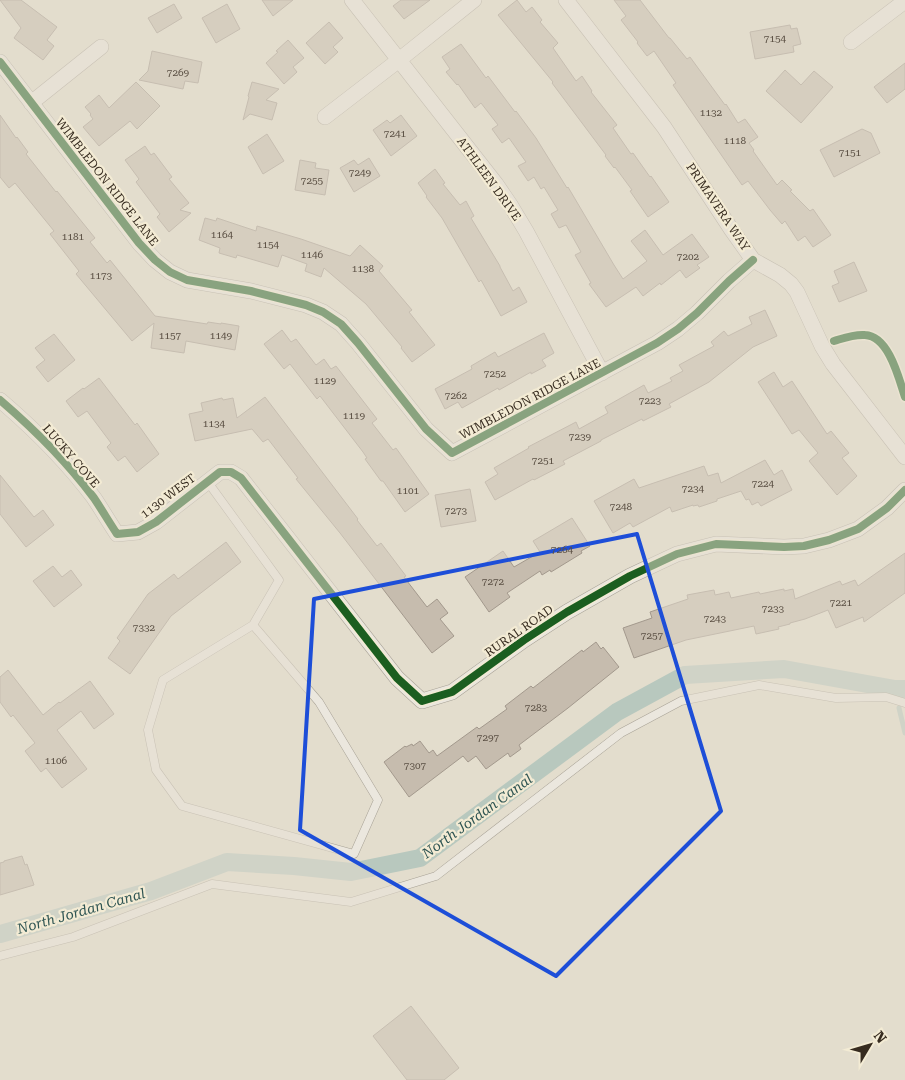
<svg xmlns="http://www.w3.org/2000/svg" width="905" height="1080" font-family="'Roboto Serif',serif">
	<rect width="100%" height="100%" fill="#e3ddcd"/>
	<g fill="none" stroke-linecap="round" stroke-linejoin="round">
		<!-- stream -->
		<path stroke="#b8c8be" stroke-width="5" d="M899,708L905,733"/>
		<!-- canal -->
		<path stroke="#b8c8be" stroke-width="18" d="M0,934L151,891L227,862L294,866L351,872L420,858L617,712L685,675L784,669L895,689H905"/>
	</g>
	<!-- building -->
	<path fill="#c6bcae" stroke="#a3998d" d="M0,0H21L57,27L47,40L54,46L43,60L14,38L21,28Z
		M262,0H293L273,16Z
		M401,0H430L404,19L393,6Z
		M517,0L526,12L532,7L542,20L540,22L558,43L553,48L576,81L582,76L592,91L591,92L617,125L613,128L631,154L633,153L650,177L651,176L669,202L648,217L630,191L632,190L615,167L614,168L605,156L606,155L552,83L553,82L498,15Z
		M614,0H640L669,38H670L687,59L690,57L725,105L726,104L738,123L745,119L758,137L749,143L754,150L753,151L777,185L782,180L792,190L790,191L810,211L813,209L831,235L813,247L805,236L798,241L785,221L782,224L770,210L748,181L742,185L673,85L676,83L654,51L647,56L637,43L638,42L621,20L626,16Z
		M174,4L182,18L157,33L148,18Z
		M227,4L240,29L216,43L202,18Z
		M329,22L343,38L333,47L338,52L325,64L306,43Z
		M790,25L791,29L797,28L801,44L793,46L794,52L755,59L750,32Z
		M288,40L304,58L293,67L297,72L284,84L266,63L278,52L276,51Z
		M461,44L486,78L488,76L515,112L516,111L536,138L567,188L568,187L614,265L623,279L647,261L631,241L645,230L663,255L692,234L709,257L697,265L700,268L686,278L680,270L661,285L660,283L643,296L636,287L606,307L589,284L591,283L575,255L581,252L566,225L559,228L551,214L558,210L544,187L541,189L534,177L528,181L518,166L526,162L509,138L502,143L492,129L498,125L481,103L475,108L458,84L457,85L446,72L450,69L442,57Z
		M152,51L202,62L198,83L185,81L183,89L139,80L148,71Z
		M905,63V89L887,103L874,87Z
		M785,70L801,85L814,71L833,87L801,123L766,91Z
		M136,82L160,106L137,129L130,121L99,146L83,127L93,119L90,115L91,114L85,107L99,95L109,108Z
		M252,82L279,89L266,100L277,103L272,120L250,114L243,120L249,97L248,96Z
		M0,115L16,138L17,137L28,152L26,154L56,192L57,191L95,238L90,242L107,263L110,260L155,316L207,324L208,322L221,324V323L239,326L235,350L186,341L184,353L151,348L154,323L132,341L76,274L79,271L50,234L54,231L15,183L9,188L0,177Z
		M401,115L417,136L391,156L373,130L387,120L390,123Z
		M862,129L871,133L880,153L834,177L820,150Z
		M267,134L284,161L263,174L248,147Z
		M145,146L151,155L154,153L172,177L169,179L189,203L180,210L191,213L169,232L157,217L160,214L136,182L139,179L125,160Z
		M369,158L380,176L354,192L340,168L354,160L358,165Z
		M300,160L316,163L315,168L329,170L325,195L295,190Z
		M435,169L445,183L443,184L460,205L466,201L474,216L471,218L500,266V267L513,291L519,287L527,302L501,316L481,280L479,282L442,218L426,197L427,196L418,183Z
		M205,218L216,221L217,218L256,231L257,226L301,239L350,256L360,245L383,266L379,271L412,310L409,312L435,345L412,362L401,348L402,347L366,304L324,268L321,277L305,271L307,264L282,255L278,267L237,255L236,258L219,253L220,248L199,240Z
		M854,262L867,291L839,302L832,286L839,283L834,271Z
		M765,310L777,336L753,347L709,382L669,404L671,407L643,421L642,419L601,440V441L563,461L565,464L534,480L533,479L495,500L485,482L498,474L494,468L529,448L528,447L576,422L579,429L608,413L605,407L644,385L648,393L672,381L670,378L683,371L679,365L714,346L711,342L724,331L728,336L752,324L749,317Z
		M282,330L291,342L296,339L316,365L324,359L331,369L336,366L377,419L372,423L393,450L396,448L429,494L405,512L383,481H381L365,459L367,458L363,452L320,396L317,399L290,364L284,369L264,344Z
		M544,333L554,353L542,360L546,366L531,374V372L499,390L498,388L462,408L458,402L445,409L435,389L472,369L471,366L495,352L498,357Z
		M54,334L75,360L48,382L36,367L45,360L35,348Z
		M774,372L783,387L792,381L827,434L831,431L849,453L842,458L857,476L837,495L809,461L818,453L799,430L792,434L758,382Z
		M99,378L135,425L137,423L159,454L137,472L125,456L118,461L107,447L111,443L87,411L78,417L66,401L83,388L84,389Z
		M265,397L358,519L357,520L377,546L381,543L406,576L404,577L427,607L437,599L448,613L440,619L454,636L432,653L340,533L296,479L298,478L268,439L263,442L252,429L195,441L189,414L203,411L201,403L222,398L223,400L233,398L237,418Z
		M765,460L774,475L782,470L792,490L761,506L758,502L752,505L749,499L746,500L741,491L717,499V501L699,507L698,505L693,506V505L672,512L670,507L633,527L630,523L613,533L594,501L634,479L639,488L704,466L708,476L718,473L721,483Z
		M0,475L34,517L43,510L54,525L26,547L0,514Z
		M470,489L476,521L441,527L435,495Z
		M572,518L590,546L581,551L582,553L551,572L550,570L542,575L540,571L507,593L510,597L489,612L465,577L503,551L514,567L540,552L533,541Z
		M226,542L241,562L171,616L130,674L108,658L120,641L117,638L148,594L174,574L178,579Z
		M905,553V593L864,622L863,617L836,628L828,610L805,619L790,623V624L778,627L779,629L756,634L754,626L686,640L634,658L623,628L652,618L650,612L688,599L687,595L714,590L715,595L729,592L731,598L759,592L760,594L784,589V591L793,589L795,599L840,581L842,585L855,580L858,586Z
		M53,566L62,577L71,570L82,585L54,607L33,581Z
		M596,642L601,649L603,647L619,667L568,708L519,745L521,749L510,757L508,753L486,769L476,756L468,762L463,756L409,797L384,762L405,746L406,747L412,744L413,746L420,741L429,753L433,750L437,756L477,727L479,729L507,709L505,706L531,686L533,688L582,650L583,652Z
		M8,670L43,715L59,702L60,703L90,681L114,714L94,729L81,711L57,730L87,769L62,788L46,768L41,772L25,751L35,743L13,715L11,717L0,702V677Z
		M22,856L25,865L27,864L34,885L0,895V863L4,862V861Z
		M411,1006L459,1068L444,1080H407L373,1036Z"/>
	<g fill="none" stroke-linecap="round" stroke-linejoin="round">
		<!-- lane casing -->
		<g stroke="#a8a296" stroke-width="9">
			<path id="lane" d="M207,481L279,580L253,625L163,680L148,730L156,770L182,806L354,854L378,800L319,702L253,625
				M0,956L73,937L212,884L351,902L436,876L621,733L681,701L759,685L836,698L886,697L905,703"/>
		</g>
		<!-- street casing -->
		<g stroke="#a8a296" stroke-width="16">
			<path id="street" d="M352,0L496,184L511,206L526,231L602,373
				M566,0L664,127L731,229L753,260L780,275L791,284L797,292L822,346L833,364L905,457
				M851,42L905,1
				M0,62L139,243L155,260L170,272L187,280L251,291L306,305L323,312L341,324L358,343L426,429L452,453L657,343L678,329L697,313L729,281L753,260
				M31,103L101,47
				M325,117L399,60L474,0
				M0,400C34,429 67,462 94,498C102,510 109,522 117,534L138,532L156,522L220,472H231L241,478L397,678L422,701L452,692L524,640L567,612L630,576L677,554L716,544L784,547L804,546L829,540L858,529L887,508L905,490"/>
		</g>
		<!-- lane -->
		<use href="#lane" stroke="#ebe7de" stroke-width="8"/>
		<!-- street -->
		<use href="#street" stroke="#ebe7de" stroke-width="15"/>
		<!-- cycleway casing -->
		<g stroke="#f3ebd4" stroke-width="11">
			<path id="cycleway" d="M0,62L139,243L155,260L170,272L187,280L251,291L306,305L323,312L341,324L358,343L426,429L452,453L657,343L678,329L697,313L729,281L753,260
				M834,341C844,338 854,334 865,335C889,336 899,379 905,397
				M0,400C34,429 67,462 94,498C102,510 109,522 117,534L138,532L156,522L220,472H231L241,478L397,678L422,701L452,692L524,640L567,612L630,576L677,554L716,544L784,547L804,546L829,540L858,529L887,508L905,490"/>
		</g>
		<!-- cycleway -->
		<use href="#cycleway" stroke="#1b5e20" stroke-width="8"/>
	</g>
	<!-- marked area -->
	<path d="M0 0H905V1080H0ZM637,534L721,811L556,976L300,830L314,599Z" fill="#e3ddcd" fill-opacity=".55" fill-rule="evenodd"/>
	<path fill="none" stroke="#1d4ed8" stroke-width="4" stroke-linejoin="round" d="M637,534L721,811L556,976L300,830L314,599Z"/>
	<g text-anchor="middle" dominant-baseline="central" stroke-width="4.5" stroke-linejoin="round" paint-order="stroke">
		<!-- number labels -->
		<g font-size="10" fill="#5a4f43">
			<text x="775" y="38">7154</text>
			<text x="178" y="72">7269</text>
			<text x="711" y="112">1132</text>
			<text x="395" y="133">7241</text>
			<text x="735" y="140">1118</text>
			<text x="850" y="152">7151</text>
			<text x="360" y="172">7249</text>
			<text x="312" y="180">7255</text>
			<text x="222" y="234">1164</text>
			<text x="73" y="236">1181</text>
			<text x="268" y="244">1154</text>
			<text x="312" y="254">1146</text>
			<text x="688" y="256">7202</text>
			<text x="363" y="268">1138</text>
			<text x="101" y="275">1173</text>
			<text x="170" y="335">1157</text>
			<text x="221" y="335">1149</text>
			<text x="495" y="373">7252</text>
			<text x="325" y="380">1129</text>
			<text x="456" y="395">7262</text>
			<text x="650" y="400">7223</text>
			<text x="354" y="415">1119</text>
			<text x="214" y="423">1134</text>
			<text x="580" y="436">7239</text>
			<text x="543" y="460">7251</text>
			<text x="763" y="483">7224</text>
			<text x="693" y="488">7234</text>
			<text x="408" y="490">1101</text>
			<text x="621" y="506">7248</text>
			<text x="456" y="510">7273</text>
			<text x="562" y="549">7264</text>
			<text x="493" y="581">7272</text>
			<text x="841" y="602">7221</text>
			<text x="773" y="608">7233</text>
			<text x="715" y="618">7243</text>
			<text x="144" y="627">7332</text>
			<text x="652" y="635">7257</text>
			<text x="536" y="707">7283</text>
			<text x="488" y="737">7297</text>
			<text x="56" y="760">1106</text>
			<text x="415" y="765">7307</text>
		</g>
		<!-- street labels -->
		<g font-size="12" fill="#362b1f" stroke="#f3ebd4">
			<text transform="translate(489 179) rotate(54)">ATHLEEN DRIVE</text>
			<text transform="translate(107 182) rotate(52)">WIMBLEDON RIDGE LANE</text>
			<text transform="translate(718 207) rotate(56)">PRIMAVERA WAY</text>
			<text transform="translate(530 399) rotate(-28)">WIMBLEDON RIDGE LANE</text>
			<text transform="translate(71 456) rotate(49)">LUCKY COVE</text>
			<text transform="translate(168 496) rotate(-37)">1130 WEST</text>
			<text transform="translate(519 631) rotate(-35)">RURAL ROAD</text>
		</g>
		<!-- water labels -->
		<g font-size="14" font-style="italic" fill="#2f5553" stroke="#f3ebd4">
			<text transform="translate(477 816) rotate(-36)">North Jordan Canal</text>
			<text transform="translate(81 911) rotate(-16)">North Jordan Canal</text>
		</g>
	</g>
	<!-- north arrow -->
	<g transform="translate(870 1045) rotate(52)" stroke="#f3ebd4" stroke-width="4" paint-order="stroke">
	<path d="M0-4L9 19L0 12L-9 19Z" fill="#362b1f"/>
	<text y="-8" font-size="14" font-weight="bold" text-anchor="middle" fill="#362b1f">N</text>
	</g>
</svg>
